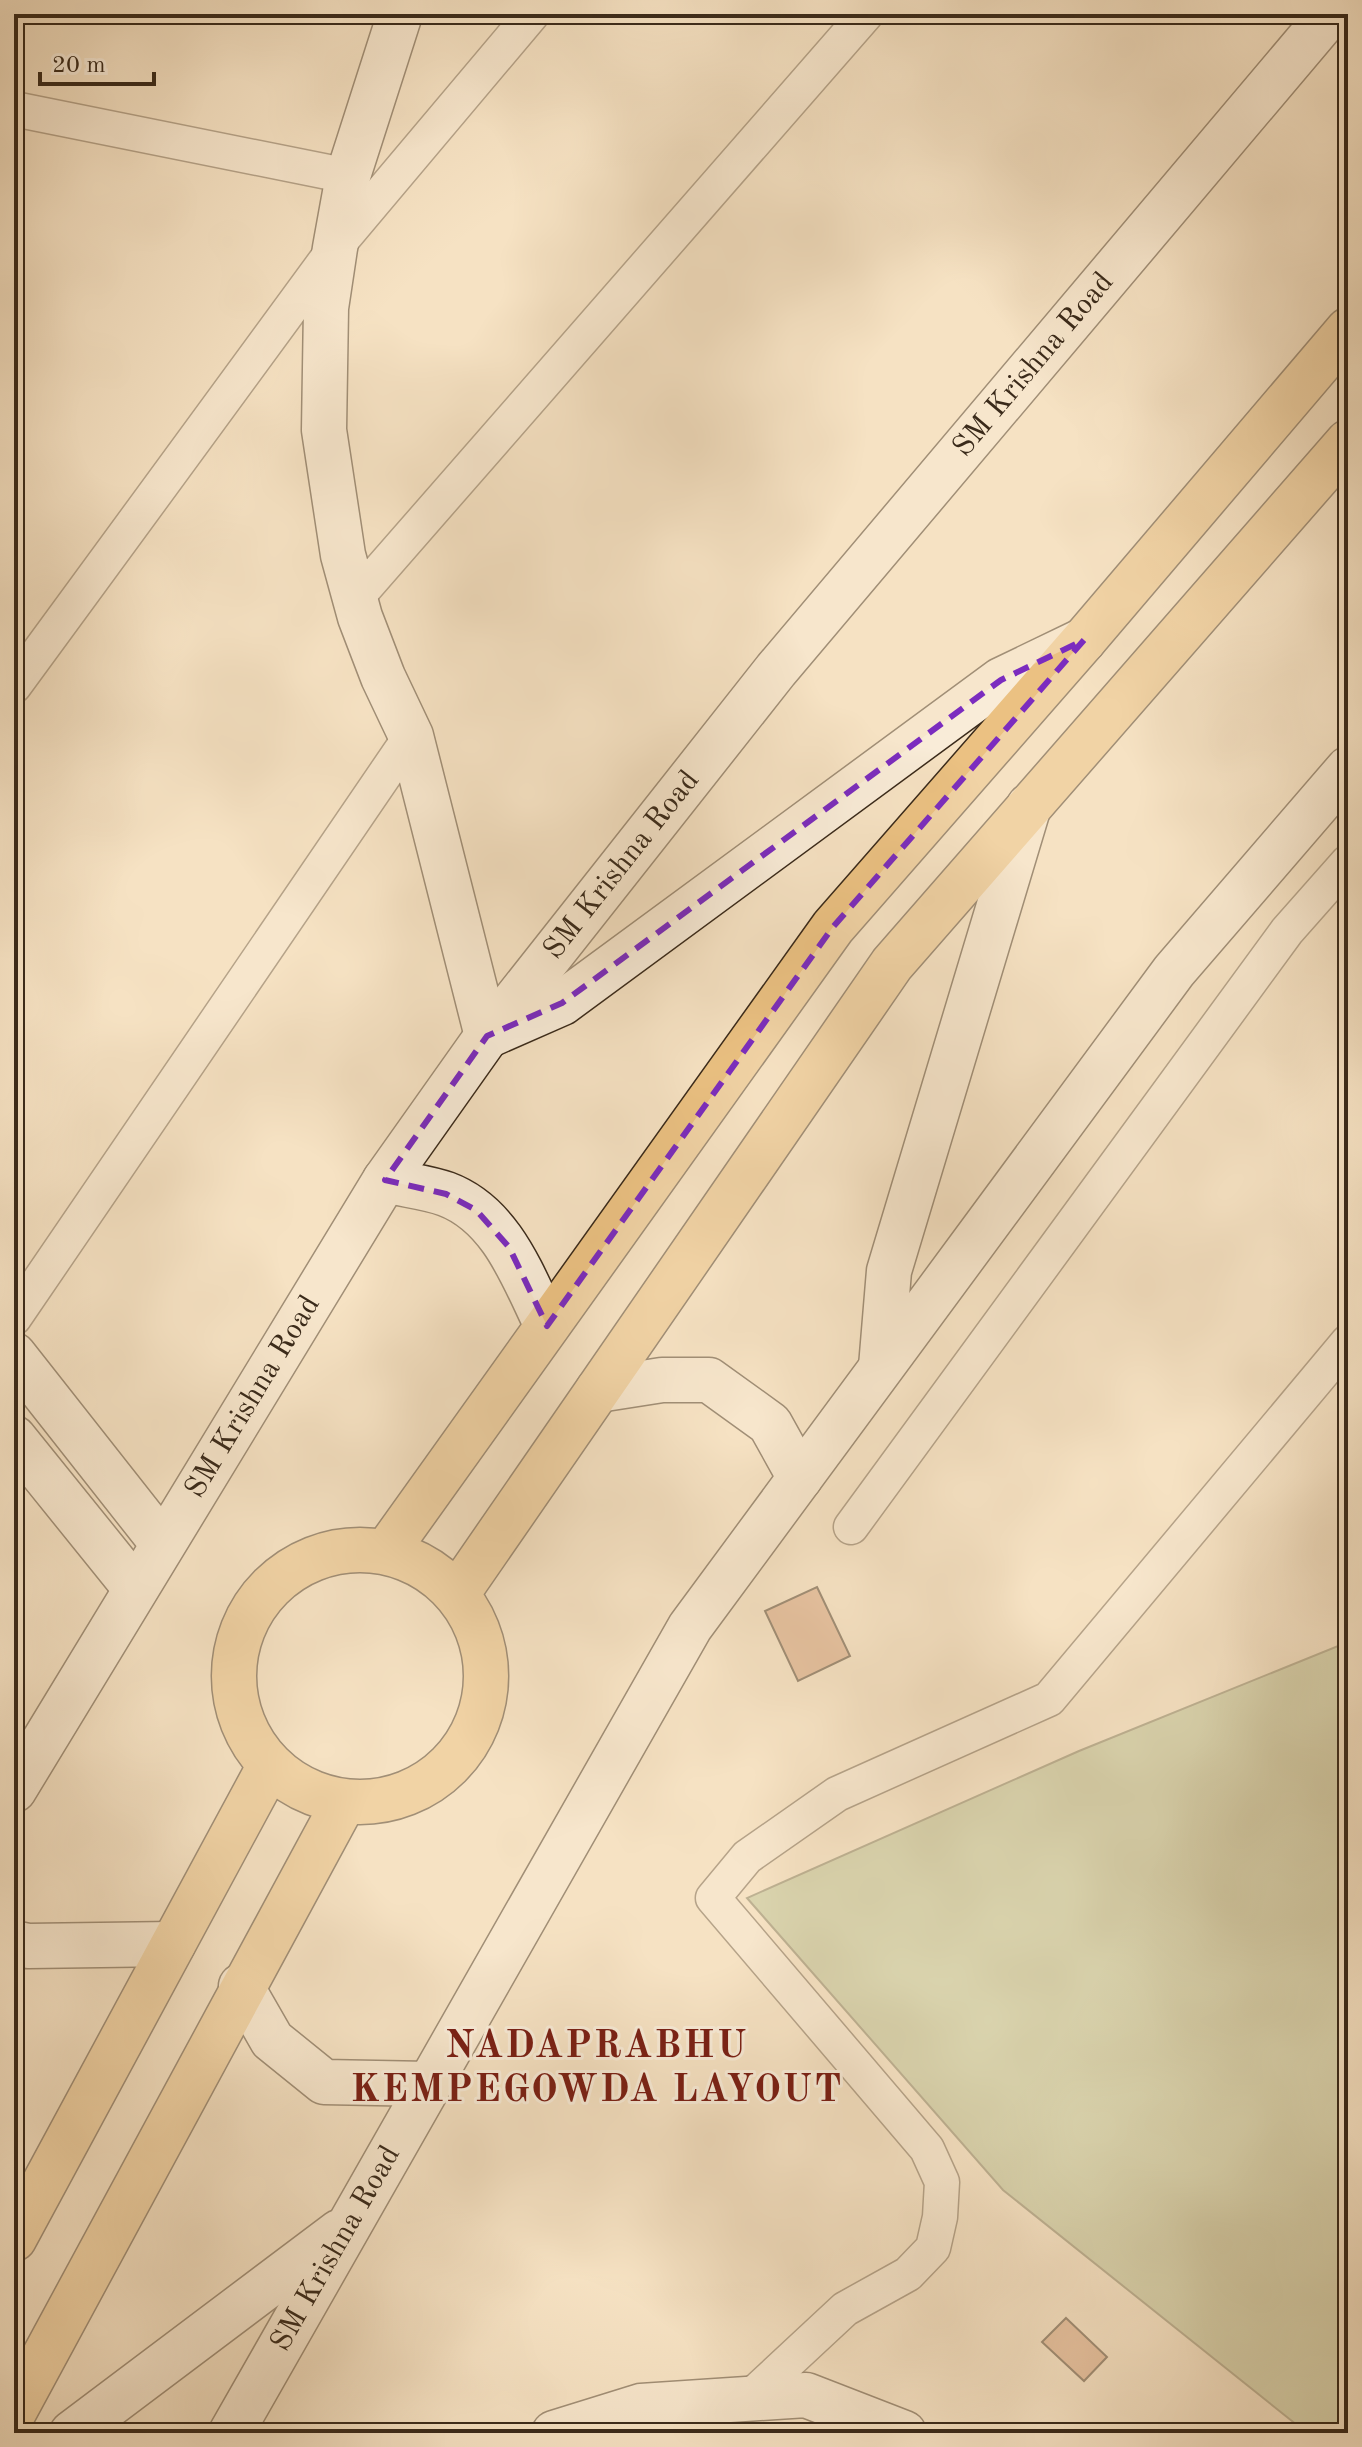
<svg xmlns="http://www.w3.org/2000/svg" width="1362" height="2447" font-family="'Old Standard TT',serif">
	<rect width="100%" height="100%" fill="#f6e2c3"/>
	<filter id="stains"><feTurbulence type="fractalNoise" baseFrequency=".0025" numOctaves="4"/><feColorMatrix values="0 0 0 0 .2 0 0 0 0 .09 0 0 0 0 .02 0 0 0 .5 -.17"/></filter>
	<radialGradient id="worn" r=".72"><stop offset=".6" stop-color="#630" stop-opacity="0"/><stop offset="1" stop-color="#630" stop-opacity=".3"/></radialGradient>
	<!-- green -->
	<path fill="#b9c496" stroke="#7a7758" stroke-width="2" d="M1348,1642V2433H1307L1003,2190L747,1898L1079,1751Z"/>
	<!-- building -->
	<path fill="#d59e78" stroke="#3a2a1a" stroke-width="2" d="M817,1587L850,1656L798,1681L765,1611Z
		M1066,2318L1107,2357L1084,2381L1042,2342Z"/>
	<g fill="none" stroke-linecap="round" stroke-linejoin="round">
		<!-- street casing -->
		<g stroke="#695844" stroke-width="37">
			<path id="street" d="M14,109L348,176
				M355,599L866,14
				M14,686L335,248L532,14
				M14,1318L411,736
				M851,1527L1287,931L1348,862
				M758,2390L845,2309L908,2274L933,2248L940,2217L942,2182L927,2149L713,1898L747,1857L837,1794L1049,1699L1348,1342
				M641,2406L651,2433"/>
		</g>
		<!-- secondary casing -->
		<g stroke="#3a2a1a" stroke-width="47">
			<g id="secondary">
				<path d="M400,14L348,176L335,248L326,308L324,430L343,555L360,617L383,677L411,736L487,1036L562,1003L1001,680L1084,640"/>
				<path d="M385,1180C404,1185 427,1187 446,1194C502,1215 523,1277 547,1326"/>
				<path d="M14,1355L162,1543"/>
				<path d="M881,1367L889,1271L1029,806"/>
				<path d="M598,1390L662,1380H709L770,1424L800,1478"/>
				<path d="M14,1438L135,1588"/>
				<path id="s1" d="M14,1790L385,1180L487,1036L776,670L1330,14"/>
				<path d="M14,1943L28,1946L173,1944"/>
				<path d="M241,1986L272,2040L324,2082L429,2084"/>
				<path d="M72,2433L339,2232"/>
				<path id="s2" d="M231,2433L690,1627L1174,971L1348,769"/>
				<path d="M554,2433L641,2406L806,2395L904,2433"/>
			</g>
		</g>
		<!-- highway casing -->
		<g stroke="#3a2a1a" stroke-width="47">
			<path id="highway" d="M234 1676a126 126 0 1 1 252 0a126 126 0 1 1-252 0Z
				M386,1552L833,927L1084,640L1348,330
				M457,1594L892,964L1348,442
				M14,2239L270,1765
				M14,2412L344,1802"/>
		</g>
		<!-- street -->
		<use href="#street" stroke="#f9ecd8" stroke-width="34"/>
		<!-- secondary -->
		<use href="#secondary" stroke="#f9ecd8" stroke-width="44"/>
		<!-- highway -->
		<use href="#highway" stroke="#ebc182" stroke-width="44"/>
	</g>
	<!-- marked area -->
	<path d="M0 0H1362V2447H0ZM1084,640L833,927L547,1326L509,1247L476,1210L446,1194L385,1180L487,1036L562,1003L1001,680Z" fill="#f6e2c3" fill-opacity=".55" fill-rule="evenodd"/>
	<path fill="none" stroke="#7b2cbf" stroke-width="6" stroke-dasharray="16 10" stroke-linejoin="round" d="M1084,640L833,927L547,1326L509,1247L476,1210L446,1194L385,1180L487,1036L562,1003L1001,680Z"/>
	<g text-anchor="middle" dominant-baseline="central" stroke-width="6" stroke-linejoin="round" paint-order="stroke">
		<!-- street labels -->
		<g font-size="30" fill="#3a2a1a" stroke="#f9ecd8">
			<text stroke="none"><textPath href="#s1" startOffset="1756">SM Krishna Road</textPath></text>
			<text stroke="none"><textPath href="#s1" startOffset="1108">SM Krishna Road</textPath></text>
			<text stroke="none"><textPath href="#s1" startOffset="460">SM Krishna Road</textPath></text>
			<text stroke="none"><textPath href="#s2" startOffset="212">SM Krishna Road</textPath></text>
		</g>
		<!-- district labels -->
		<g font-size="38" font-weight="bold" letter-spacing="2" fill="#7a1f14" stroke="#f9ecd8">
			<text x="597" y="2047">NADAPRABHU<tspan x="597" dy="44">KEMPEGOWDA LAYOUT</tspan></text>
		</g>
	</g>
	<!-- margin -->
	<rect width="1362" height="2447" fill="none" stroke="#f6e2c3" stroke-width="48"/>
	<rect x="16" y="16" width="1330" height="2415" fill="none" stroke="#3a2a1a" stroke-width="4"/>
	<rect x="24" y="24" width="1314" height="2399" fill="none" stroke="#3a2a1a" stroke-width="2"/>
	<!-- scale -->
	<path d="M40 72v12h114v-12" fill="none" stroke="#3a2a1a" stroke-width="4"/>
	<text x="52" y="72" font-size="24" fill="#3a2a1a" stroke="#f9ecd8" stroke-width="6" paint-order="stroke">20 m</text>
	<rect width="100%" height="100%" filter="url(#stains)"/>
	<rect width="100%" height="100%" fill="url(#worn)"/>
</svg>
